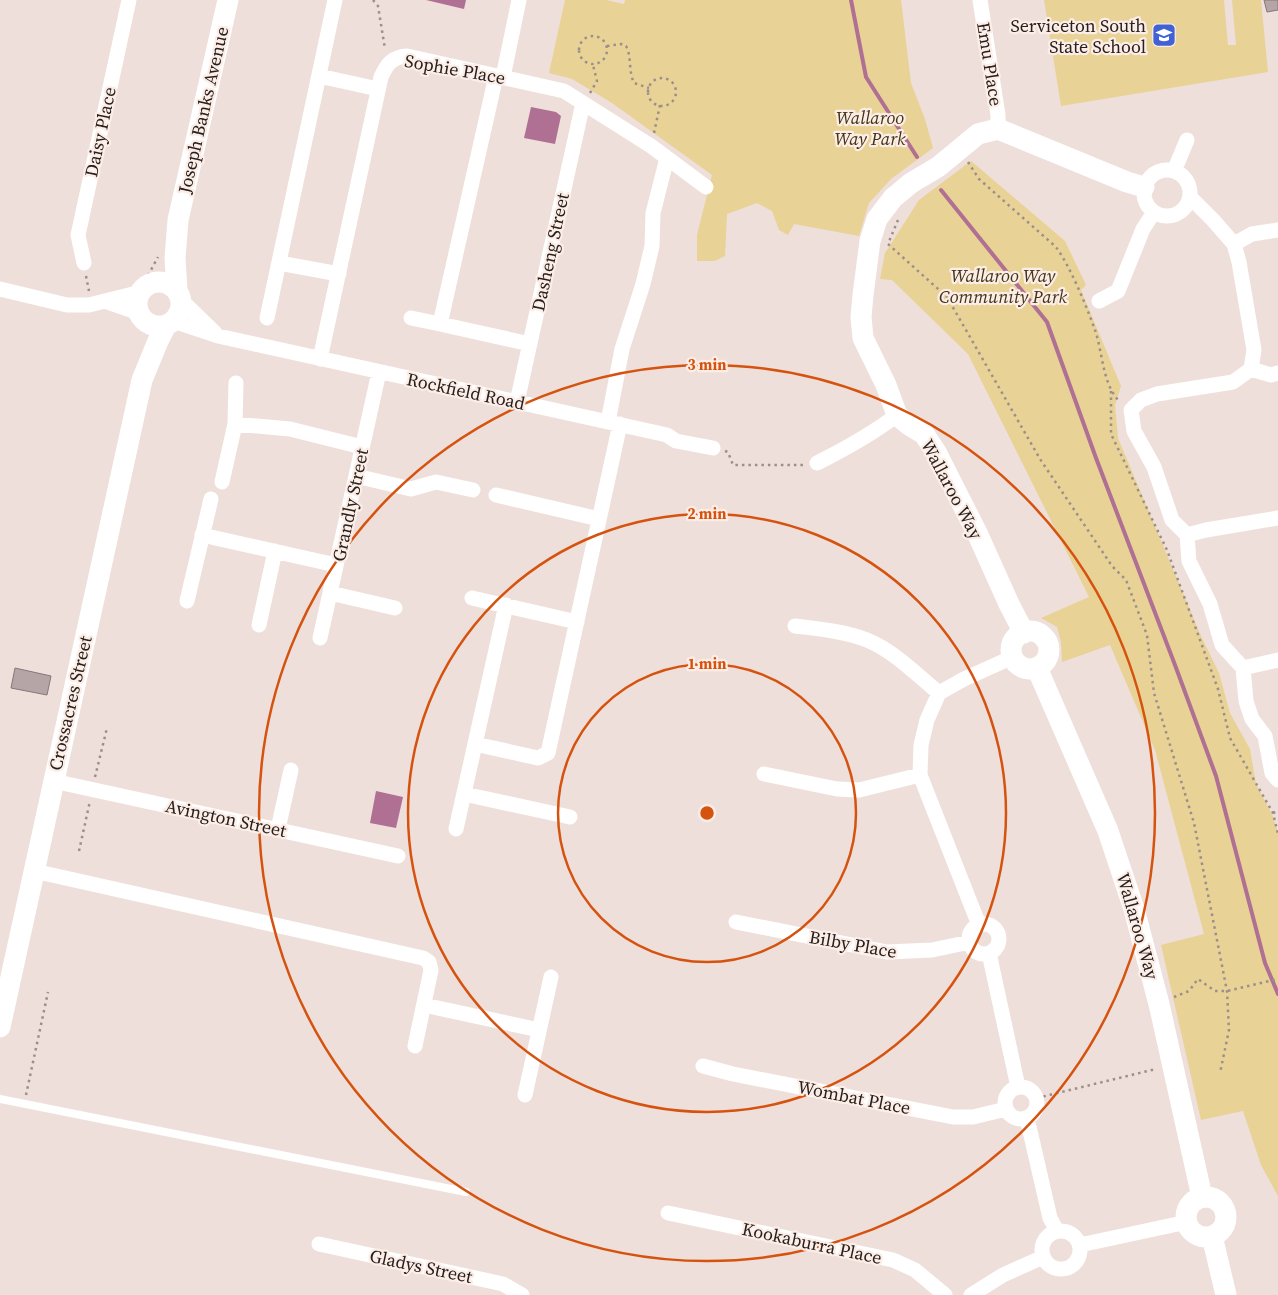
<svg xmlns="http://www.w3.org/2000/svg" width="1278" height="1295" font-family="'Source Serif 4',serif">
	<rect width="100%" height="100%" fill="#efdfda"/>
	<!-- green -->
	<path fill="#e8d295" d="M565,0H606L624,4L625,0H901L911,83L925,119L933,148L891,179L869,203L859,236L794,224L788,235L779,230L772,211L757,203L727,214L725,256L715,261H697V235L712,175L612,103L572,79L549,73Z
		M1044,0H1224L1228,45H1236L1232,0H1261L1268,72L1061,106Z
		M971,161L1065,241L1086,285L1081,290L1121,386L1115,405L1118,438L1201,636L1219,673L1230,713L1250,749L1256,784L1272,814L1278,832V1196L1261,1165L1243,1111L1201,1120L1161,945L1204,934L1155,750L1110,645L1062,662L1061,642L1057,627L1041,618L1089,597L968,354L892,280L880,279L885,253L919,200Z"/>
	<!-- water -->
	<path fill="#af7093" d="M426,0H466L464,9Z
		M531,107L556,112L561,116L555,144L524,138Z
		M376,791L403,797L396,828L370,823Z"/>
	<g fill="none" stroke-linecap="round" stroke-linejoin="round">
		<!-- stream -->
		<path stroke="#af7093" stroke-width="4" d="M851,0L866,77L917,157
			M941,190L1047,322L1096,458L1175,665L1216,776L1265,963L1278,994"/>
	</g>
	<!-- building -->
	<path fill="#b5a5a6" stroke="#867778" d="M1264,0H1278V10L1267,12Z
		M15,668L51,676L47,695L11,688Z"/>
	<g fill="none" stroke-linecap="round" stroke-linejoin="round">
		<!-- path -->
		<path stroke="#9b8f8c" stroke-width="2.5" stroke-dasharray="2.5 4" stroke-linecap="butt" d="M373,0L378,6L385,49
			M579 50a14 14 0 1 1 28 0a14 14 0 1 1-28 0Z
			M607,46L621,44L626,46C632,57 628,70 634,83L649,88
			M648 92a14 14 0 1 1 28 0a14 14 0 1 1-28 0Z
			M590,93L597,81L593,65
			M654,133L660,105
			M968,162L979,179L1056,247C1071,268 1086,305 1095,330C1103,353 1102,384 1120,402
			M898,220L888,244L947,297L1040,459L1112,566L1126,580L1147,635L1154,693L1194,823L1227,991L1229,1030L1220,1073
			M86,276L89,291
			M145,281L158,257
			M1111,391V434L1167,550L1218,689L1230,738L1273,813L1278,834
			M725,451L728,452L733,465H805
			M95,777L107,728
			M1273,813L1278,811
			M79,851L90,801
			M1174,997L1189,991L1198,979L1215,991H1227L1278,979
			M26,1095L48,992
			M1037,1098L1156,1069"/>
		<!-- lane -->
		<path stroke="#fff" stroke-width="8" d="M0,1099L466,1192"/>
		<!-- street -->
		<path stroke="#fff" stroke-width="15" d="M980,0L998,115V129
			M319,76L378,89
			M496,76L440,324L530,344
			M503,77L519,0
			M1144 193a23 23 0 1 1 46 0a23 23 0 1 1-46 0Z
			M1174,171L1187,140
			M1190,197L1213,220L1234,244L1239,262L1254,350L1251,369L1233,382L1157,394L1141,400L1131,410L1134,431L1154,467L1172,520L1187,535L1189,561L1210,604L1222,645L1243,668L1246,701L1252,719L1265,736L1272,773L1278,780
			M1234,244L1252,234L1278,230
			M84,263L78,235L129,0
			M279,263L339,274
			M0,289L67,305H89L141,292
			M180,299L215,333
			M1099,301L1118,291L1143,229L1154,212
			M107,302L139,313
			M267,318L335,0
			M411,318L440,324
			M173,321L218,336L667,435L676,441L713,448
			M320,359L381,77C387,64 392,57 407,56L564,91L651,146L706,187
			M1251,369L1271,375L1278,373
			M517,402L583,103
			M608,422L622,349L643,284L652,246L653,213L667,158
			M235,424L290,429L362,447
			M817,463C845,449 872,434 897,415
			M356,476L411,489L436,482L473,490
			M222,482L235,424L236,383
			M496,495L599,519
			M202,535L336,565
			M1187,535L1206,530L1278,518
			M330,593L395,608
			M472,598L577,622
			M187,601L211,499
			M506,605L475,744L538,758L548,753L620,424
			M259,625L275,551
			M795,626C819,629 844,631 867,640C894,651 917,675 939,693
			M320,638L379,372
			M1243,668L1278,660
			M764,774L837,789L859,790L920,775
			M53,781L398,856
			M464,794L570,817
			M278,829L291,770
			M456,829L475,744
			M34,871L423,958L429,962L431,970L415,1046
			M736,922L887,952L932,950L970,942
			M969 939a15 15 0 1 1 30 0a15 15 0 1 1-30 0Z
			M979,925L920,775L921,745L927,720L939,693L964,679L1013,657
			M989,953L1018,1087
			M424,1005L539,1030
			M703,1066L733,1074L953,1117H973L1006,1109
			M1005 1103a16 16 0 1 1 32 0a16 16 0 1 1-32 0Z
			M525,1095L551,977
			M1027,1118L1050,1218L1057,1231
			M668,1213L893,1260L915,1270L945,1295
			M1042 1250a19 19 0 1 1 38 0a19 19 0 1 1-38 0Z
			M319,1244L503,1284L522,1295
			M1080,1245L1187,1222
			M971,1295L1003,1275L1043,1257"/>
		<!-- secondary -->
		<path stroke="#fff" stroke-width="21" d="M137 304a22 22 0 1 1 44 0a22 22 0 1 1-44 0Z
			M177,291L175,258L178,220L228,0
			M1011 650a19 19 0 1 1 38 0a19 19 0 1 1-38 0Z
			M1024,633L1009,604L978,535L936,452L924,434L909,425L897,415L886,385L863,338L861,317L863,295L870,241L877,219L893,198L911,183L938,167L978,134L998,129L1127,182L1144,187
			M1037,668L1108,831L1134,909L1159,1004L1202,1197
			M0,1027L142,380L158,341L166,325
			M1186 1217a20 20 0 1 1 40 0a20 20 0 1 1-40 0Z
			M1212,1236L1226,1295"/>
	</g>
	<!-- distance rings -->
	<g fill="none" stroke="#d5530e" stroke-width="2.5">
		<circle cx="707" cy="813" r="149"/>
		<circle cx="707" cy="813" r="299"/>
		<circle cx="707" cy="813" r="448"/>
	</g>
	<!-- icons -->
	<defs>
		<g id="school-square" transform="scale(1.25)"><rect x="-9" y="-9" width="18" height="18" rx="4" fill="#4162d4" stroke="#fdede7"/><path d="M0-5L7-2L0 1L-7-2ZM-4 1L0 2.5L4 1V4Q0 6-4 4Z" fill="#fff"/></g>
	</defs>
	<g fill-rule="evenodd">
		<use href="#school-square" x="1164" y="35"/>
	</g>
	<g text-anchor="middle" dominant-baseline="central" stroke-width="4.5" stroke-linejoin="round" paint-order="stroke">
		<!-- poi labels -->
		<g font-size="18" fill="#26201e" stroke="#fdede7" text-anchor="end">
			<text x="1146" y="25">Serviceton South<tspan x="1146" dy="21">State School</tspan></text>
		</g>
		<!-- street labels -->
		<g font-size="18" fill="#26201e" stroke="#fdede7">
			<text transform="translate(990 64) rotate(81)">Emu Place</text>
			<text transform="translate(455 69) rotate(10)">Sophie Place</text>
			<text transform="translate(203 110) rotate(-77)">Joseph Banks Avenue</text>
			<text transform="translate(100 132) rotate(-78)">Daisy Place</text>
			<text transform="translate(550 252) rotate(-78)">Dasheng Street</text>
			<text transform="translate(466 391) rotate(12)">Rockfield Road</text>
			<text transform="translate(952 489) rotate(62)">Wallaroo Way</text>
			<text transform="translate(350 505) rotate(-78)">Grandly Street</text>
			<text transform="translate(70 703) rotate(-77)">Crossacres Street</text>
			<text transform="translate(226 818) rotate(12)">Avington Street</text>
			<text transform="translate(1138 926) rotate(74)">Wallaroo Way</text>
			<text transform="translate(853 944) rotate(10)">Bilby Place</text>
			<text transform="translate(854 1097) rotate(11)">Wombat Place</text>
			<text transform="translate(812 1243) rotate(12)">Kookaburra Place</text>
			<text transform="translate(421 1266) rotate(12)">Gladys Street</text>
		</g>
		<!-- park labels -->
		<g font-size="18" font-style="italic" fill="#403517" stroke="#fdede7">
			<text x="870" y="117">Wallaroo<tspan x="870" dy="21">Way Park</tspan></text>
			<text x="1003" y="275">Wallaroo Way<tspan x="1003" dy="21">Community Park</tspan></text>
		</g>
	</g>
	<circle cx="707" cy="813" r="8" fill="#d5530e" stroke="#fdede7" stroke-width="2.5"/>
	<g font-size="15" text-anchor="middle" font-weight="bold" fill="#d5530e" stroke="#fdede7" stroke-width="4.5" stroke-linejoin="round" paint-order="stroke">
		<text x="707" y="370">3 min</text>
		<text x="707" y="519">2 min</text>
		<text x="707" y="669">1 min</text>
	</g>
</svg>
